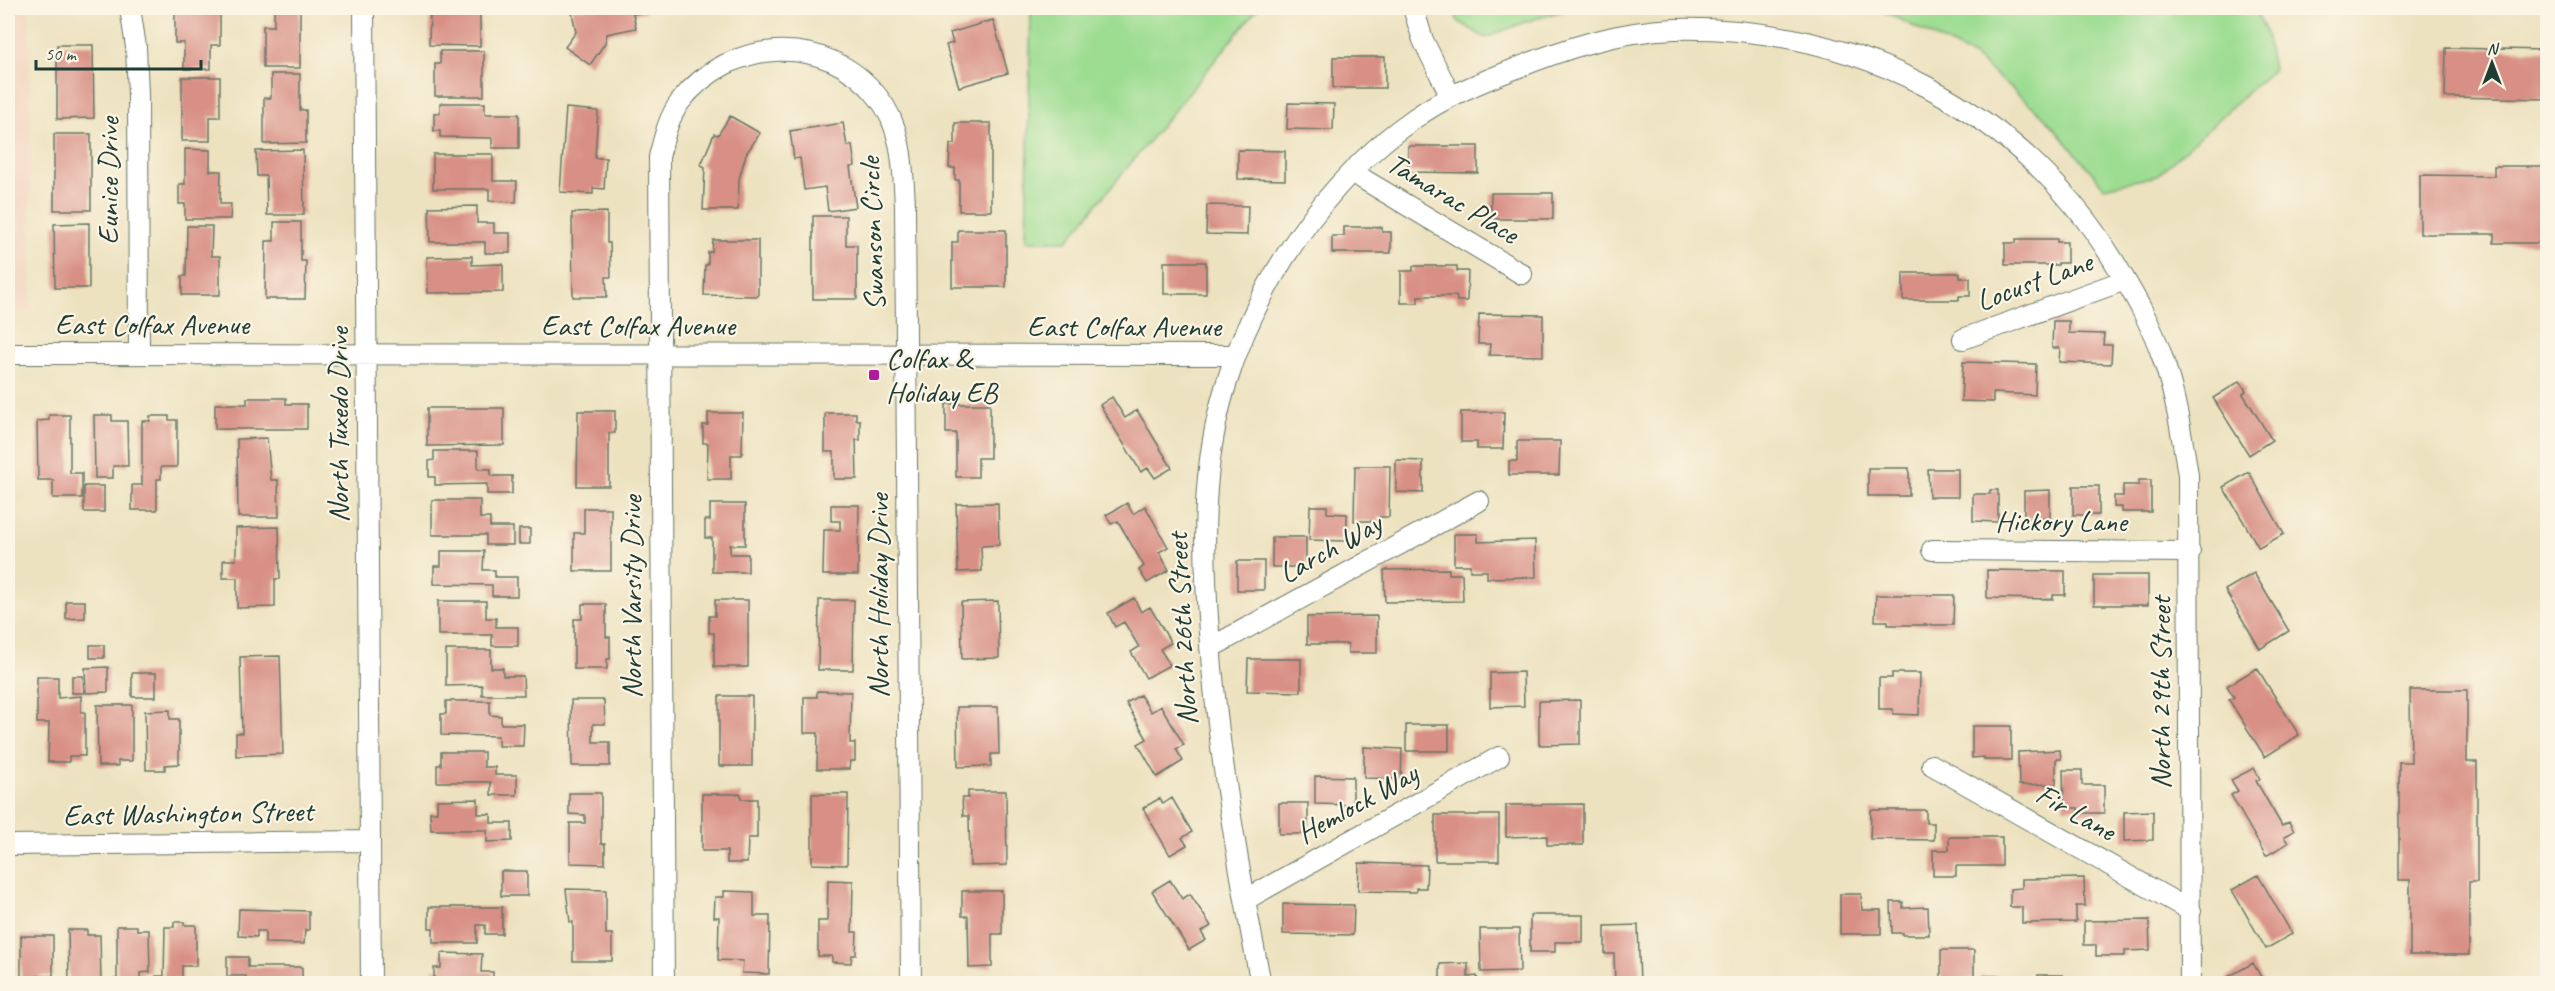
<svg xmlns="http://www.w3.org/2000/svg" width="2555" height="991" font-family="Caveat,sans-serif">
	<rect width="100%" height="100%" fill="#fcf5e5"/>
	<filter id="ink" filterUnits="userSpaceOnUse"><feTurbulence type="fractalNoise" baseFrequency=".0167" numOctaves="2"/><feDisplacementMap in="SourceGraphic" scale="12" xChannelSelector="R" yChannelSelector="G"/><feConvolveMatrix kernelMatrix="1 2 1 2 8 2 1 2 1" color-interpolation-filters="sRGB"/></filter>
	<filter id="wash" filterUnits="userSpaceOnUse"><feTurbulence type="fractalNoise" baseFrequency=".008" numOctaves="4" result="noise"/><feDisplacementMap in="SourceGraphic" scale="24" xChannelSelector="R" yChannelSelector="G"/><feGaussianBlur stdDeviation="1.35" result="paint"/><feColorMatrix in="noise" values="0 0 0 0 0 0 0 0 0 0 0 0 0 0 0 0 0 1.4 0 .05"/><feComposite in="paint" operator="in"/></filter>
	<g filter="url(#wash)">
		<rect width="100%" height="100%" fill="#ede2c0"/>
		<!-- built -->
		<path fill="#f3d4bf" d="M8,8H29L31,311H8Z"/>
		<!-- green -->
		<path fill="#9ddd92" stroke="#5e8d63" stroke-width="1.5" d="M1031,8H1258L1067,241H1026Z
			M1453,8H1573L1525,22L1485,38L1458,21Z
			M1867,8H2255L2265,30L2273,69L2157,176L2104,187L2046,118L1973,56L1881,10Z"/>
		<g id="blocks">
			<!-- building -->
			<path fill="#d88f85" d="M175,8H220V45H211V69H184V43H175Z
				M274,8H300V68H263V26H274Z
				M430,8H480V46L429,45Z
				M571,8H645L646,12L633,14L636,28L607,34L605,43L590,65L565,47L576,32Z
				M993,20L1008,73L959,87L946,45L953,43L950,33Z
				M57,45H93L94,118L57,119Z
				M2446,48L2548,50V99L2445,97Z
				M440,51H484V96H435V64H440Z
				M1333,57H1385V88H1333Z
				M271,74H300V110H306V143L264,144V98H271Z
				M182,77H220V117H210V141H182Z
				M440,103H485V114H519V148H492V138L440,137V131H434V113H440Z
				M1288,103L1334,104L1333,130L1287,129Z
				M566,108L598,111L595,158H606L604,189L593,188V194L560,192Z
				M730,116L760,133L746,154L739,179L738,210H703L705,167L701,165L714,134L718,135Z
				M843,123L847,146L852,145L855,166L850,167L856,207L828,211L825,187L804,190L800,158L794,159L790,131Z
				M955,123H991V211H959V180H955V168H949L950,144H955Z
				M54,134H91V210H54Z
				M1408,146H1478V173L1408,172Z
				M185,149L210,150V171H221L220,204H231L230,219H185V204H179V184H185Z
				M303,150L304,215H267L266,176H257L256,151Z
				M1238,150L1285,151V180L1238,179Z
				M433,154H493V181H517L516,202L489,201V189H433Z
				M2494,166H2548V243H2494V234H2420V175L2494,176Z
				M1491,193H1553V219H1491Z
				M1207,205L1248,206L1247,235L1206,234Z
				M477,206V223H494V233H510V253H485V242H430L429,207Z
				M607,212V243H610L611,277H606L607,297H573L572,213Z
				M813,216H846V245H857V299H813Z
				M274,222H301V261H306L305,299H265L266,241H274Z
				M89,223V288H55L54,224Z
				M187,226H212L211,256H220V295H182V276H186Z
				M1344,227H1382V232H1391V253H1332V236H1344Z
				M958,230H1006V287H952V242H958Z
				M2016,239H2057V242H2067V263H2058V265H2005V243H2016Z
				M713,240H758V296L704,295L705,265H708V252H712Z
				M472,256V265L503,264V292L428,293L427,257Z
				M1164,262H1206V294H1164Z
				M1413,266H1457V271H1468L1467,301H1457L1456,296H1418V303H1401V271H1413Z
				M1903,273H1960V278H1970V296H1959V300H1903Z
				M1479,314L1543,315V356L1489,355L1490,344H1478Z
				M2053,321H2069V333L2104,334L2103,345H2112L2111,364L2059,362L2060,348H2052Z
				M1963,362L2036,364L2035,395L1993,393V402L1961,401Z
				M2240,381L2246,391L2243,394L2272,440L2249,455L2213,398Z
				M1112,397L1125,418L1137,410L1172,468L1155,478L1148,468L1141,472L1100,405Z
				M247,398H286V404H307V429H215V404H247Z
				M946,404H990V458H978V477H956V433H946Z
				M427,408H504V445L427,446Z
				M578,411H615V433H609V486H577Z
				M1461,412H1504L1503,449H1477V442H1461Z
				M708,413H743L742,455H731V479H707L708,443H703V425H708Z
				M825,413H856V420H860V440H856L857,479H834V452H825Z
				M49,415H70V473H82V498H53V480H38L37,421L49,420Z
				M94,415H112V421H127L128,466H113V478H95Z
				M150,416H169V420H177V467H161V479H157V510H132V485H142V421H150Z
				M267,438L271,480H278L279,517H238L237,439Z
				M1517,441H1560L1559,475H1509V461H1517Z
				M434,451H478V469H491V476H512V494H487V484L435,485V477H429V461L434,460Z
				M1396,460L1423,461V493L1396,492Z
				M1355,466H1390L1389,517H1379V521H1354Z
				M1868,468H1909V496H1868Z
				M1928,469H1958V497H1929Z
				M2249,472L2284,534L2259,548L2223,487Z
				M2139,480H2151V512H2122V507H2114V496H2123V485H2139Z
				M84,486H104V512H84Z
				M2073,486H2099V515H2073Z
				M1990,490H1998V522L1973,521V494H1990Z
				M2050,490V518L2024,519V491Z
				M432,500H480V518H490V527H513V545H486V535H432Z
				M998,503L999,545L981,546L982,571L958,572L956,504Z
				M1127,503L1133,514L1145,506L1168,547L1159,552L1169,570L1147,583L1139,570L1144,566L1118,521L1111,524L1106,515Z
				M710,504H745V545H730V554H748V572H712V538H705V520H710Z
				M831,505H859L858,575H823L824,530H840V521H831Z
				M1310,506H1327V513L1347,514V541L1309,540Z
				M584,508H611V571H574V533H584Z
				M279,527L280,579H275V607L237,608V578H223V560H236V528Z
				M519,529H530V544H519Z
				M1454,534H1478V542L1535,540L1536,577L1487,578V571H1470V565H1454Z
				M1272,537H1306V567H1272Z
				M441,551H484L483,570H495V577H517V596H492V585L434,584V566H441Z
				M1237,561H1264V590H1237Z
				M1449,569V574H1462L1463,601L1385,602L1384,570Z
				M1987,570L2065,571V595H2053V599L1987,598Z
				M2254,573L2289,631L2260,649L2225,590Z
				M2094,575H2148V605H2094Z
				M1876,595H1954L1953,625H1888V621H1875Z
				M1134,598L1141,612L1150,607L1171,643L1160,649L1170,665L1146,678L1131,652L1139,647L1124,622L1115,627L1108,613Z
				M715,600H748V667H714V633H709V616H715Z
				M819,600H854L853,670H818Z
				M66,601H85V618L66,619Z
				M438,601H486V618H496V627H518V646H492V635H438Z
				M998,601L999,658L962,659L961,602Z
				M582,604H606V637H610V659H607V669H574V619H582Z
				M1377,616V653H1348V644H1307V617Z
				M90,645H104V658H90Z
				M446,650H491V668H503V676H523L524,695H482V685L446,686Z
				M280,656L283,754L236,756V733H242L240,657Z
				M1248,659H1301V692L1247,691Z
				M108,667V692L86,693L85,668Z
				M2257,668L2299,735L2265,757L2229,700L2234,697L2227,686Z
				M1523,672L1524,706L1490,707V673Z
				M132,673H156V697H132Z
				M1892,673H1920L1919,715L1893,714V709H1879V678H1892Z
				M72,676H83L84,693H72Z
				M37,677H58V698L81,696V712H85V756H69V762H48L49,723H37Z
				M2410,690H2467V762H2477V882H2469V955H2410V880H2399V762H2411Z
				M817,691L851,692L850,743H855V761H850L849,769H817L818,733H804V697H817Z
				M1140,695L1151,712L1161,706L1184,745L1176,749L1183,761L1157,777L1138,744L1147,739L1126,703Z
				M719,696H752V766H719Z
				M571,700H604L605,724H593V742H610V766H572Z
				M1580,700V744L1539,745V701Z
				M446,701H490V715L501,716V724H524L523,746H498V736L441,735V714H446Z
				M97,705H132V761H118V766H98Z
				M957,707H998L999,754H991V766L958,767Z
				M170,710V719H179V764L165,765V770H146L145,711Z
				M1406,725H1449V751H1406Z
				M1972,726H2011V760H1984V757L1972,758Z
				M1364,747L1402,749L1401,779L1364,778Z
				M2060,750L2061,759H2056V784L2019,785L2018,752Z
				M441,752H484V767H495V775H517V795H491V782H437V765H441Z
				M2254,768L2260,779L2256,781L2282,826L2289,822L2294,831L2284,837L2288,843L2266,856L2231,795L2238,791L2231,780Z
				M2063,770H2082V785H2104V813H2078V808H2064Z
				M1315,776L1353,777V805L1315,804Z
				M968,791H1006L1007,865L970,866L969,816H963L962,798H968Z
				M569,793H601V844H605V864L570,863V823H585V815L569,814Z
				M702,794H741V799H757V838H748L747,863H727V851H702Z
				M812,794H848L847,865L812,864Z
				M1160,798L1163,804L1172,798L1192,832L1182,838L1187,845L1170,855L1143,808Z
				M478,799V814H491V823H512V841L487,842V830H431L430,812H437V800Z
				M1279,803H1308V834H1279Z
				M1583,804V845H1547V836L1506,837V805Z
				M1871,810H1926V823H1934V840L1870,839Z
				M2153,811V840L2124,841V812Z
				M1435,815H1499V861H1435Z
				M1949,837H2002V866H1956V876H1933V850H1949Z
				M1359,863L1427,865L1426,888H1416V892L1358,891Z
				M501,871H527V896H501Z
				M2258,875L2292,934L2266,949L2232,890Z
				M2084,878L2085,906H2076V922L2022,923V907H2010V889L2022,888V879Z
				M828,880L853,881L852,932H857L856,955H852L851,963L832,962V956H818V921H827Z
				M1170,880L1182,899L1190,894L1211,926L1201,932L1206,940L1189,950L1152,891Z
				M566,889L606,890V934H612V961H573V922H570Z
				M724,891L754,892V916H770L769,974L742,973L743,961L718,960L719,917H714L715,897H724Z
				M962,891H1002V934H992V967L969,968L968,916H962Z
				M1840,894H1861L1862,910H1881V934H1840Z
				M1891,902H1903V908L1928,907L1929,935H1903V933H1892Z
				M1283,904L1354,905L1353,935L1283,934Z
				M429,907H502V934H485V925H477V943H433V928H429Z
				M239,909L309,911V930H305L304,944L265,943V931H257V937L238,936Z
				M1530,915H1583V942H1555V952H1530Z
				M2149,920L2150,950L2125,951V956H2096V945H2084V921Z
				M174,922H184V925H196V966H182V980H174V984H156V976H164L165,927H174Z
				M1638,925L1640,984H1615L1614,954H1605V926Z
				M117,926H137V930H149L150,972L140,973V984H109V979H117Z
				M1480,929H1519L1520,971L1481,972Z
				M68,930H87V935H100L101,983L69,984Z
				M21,936H53V976H38V984H21Z
				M1941,950H1974V979H1941Z
				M441,953L482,954L481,972H493V979H516V984H434V968H441Z
				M227,957H248V967H302V983H246V976H227Z
				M1468,963V977L1477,976L1478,984H1440V964Z
				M2253,963L2265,984H2230L2226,978Z
				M2038,975H2063V984H2038Z
				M1981,976H2018V984H1981Z"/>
		</g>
	</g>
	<g filter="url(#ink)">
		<use href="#blocks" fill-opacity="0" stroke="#677765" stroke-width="1.5"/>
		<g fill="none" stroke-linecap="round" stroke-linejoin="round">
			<!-- street casing -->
			<g stroke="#677765" stroke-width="22">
				<path id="street" d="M130,8L136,47L138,95L139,354
					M364,8L371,984
					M1413,8L1423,40L1451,97
					M1353,173L1522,274
					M1963,339L2125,280
					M8,354L1236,355
					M1932,550L2190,552
					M1210,648L1479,501
					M1932,765L2191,911
					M8,845L369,841
					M1245,900L1499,757
					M664,984L659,157C664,138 668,118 680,102C730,37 827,32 878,97C903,128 903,169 905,206L911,984
					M1261,984C1238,867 1218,751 1209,632C1203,550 1201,468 1225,388C1256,284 1325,180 1415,118C1445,97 1478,83 1512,70C1563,49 1618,31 1674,29C1854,25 2020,108 2115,263C2133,293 2152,325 2163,359C2176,397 2182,436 2188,475L2190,984"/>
			</g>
			<!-- street -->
			<use href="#street" stroke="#fff" stroke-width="20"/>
		</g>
	</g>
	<!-- markers -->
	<rect fill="#b5179e" stroke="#fcf5e5" stroke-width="2" x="868" y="369" width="12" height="12" rx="3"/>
	<g text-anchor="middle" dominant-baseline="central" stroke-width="4.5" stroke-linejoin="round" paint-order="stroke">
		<!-- street labels -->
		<g font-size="30" fill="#1f3d34" stroke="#fcf5e5">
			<text transform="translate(108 181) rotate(-90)">Eunice Drive</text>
			<text transform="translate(1453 198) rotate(31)">Tamarac Place</text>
			<text transform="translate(872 234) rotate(-92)">Swanson Circle</text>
			<text transform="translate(2034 281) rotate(-20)">Locust Lane</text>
			<text x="152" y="324">East Colfax Avenue</text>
			<text x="638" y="325">East Colfax Avenue</text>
			<text x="1124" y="326">East Colfax Avenue</text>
			<text transform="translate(338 425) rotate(-90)">North Tuxedo Drive</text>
			<text x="2061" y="521">Hickory Lane</text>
			<text transform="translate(1330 548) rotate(-29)">Larch Way</text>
			<text transform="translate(878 596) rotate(-90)">North Holiday Drive</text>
			<text transform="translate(631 597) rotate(-90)">North Varsity Drive</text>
			<text transform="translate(1182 629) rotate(-93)">North 26th Street</text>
			<text transform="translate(2160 693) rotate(-90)">North 29th Street</text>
			<text transform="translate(1357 803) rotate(-29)">Hemlock Way</text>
			<text transform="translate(2076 812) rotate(29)">Fir Lane</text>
			<text transform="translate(188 813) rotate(-1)">East Washington Street</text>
		</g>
		<!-- poi labels -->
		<g font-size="30" fill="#1f3d34" stroke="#fcf5e5" text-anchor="start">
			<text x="886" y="358">Colfax &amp;<tspan x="886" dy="34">Holiday EB</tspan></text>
		</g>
	</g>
	<!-- margin -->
	<rect width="2555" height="991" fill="none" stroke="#fcf5e5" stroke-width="30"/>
	<!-- north arrow -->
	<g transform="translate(2492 63)" stroke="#fcf5e5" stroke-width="4.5" paint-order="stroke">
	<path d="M0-4.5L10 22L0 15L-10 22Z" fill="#1f3d34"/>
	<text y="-9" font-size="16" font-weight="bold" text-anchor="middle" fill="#1f3d34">N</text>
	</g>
	<!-- scale -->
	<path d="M36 60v9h165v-9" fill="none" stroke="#1f3d34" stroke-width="3"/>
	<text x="45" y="60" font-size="18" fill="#1f3d34" stroke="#fcf5e5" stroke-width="4.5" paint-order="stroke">50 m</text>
</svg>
